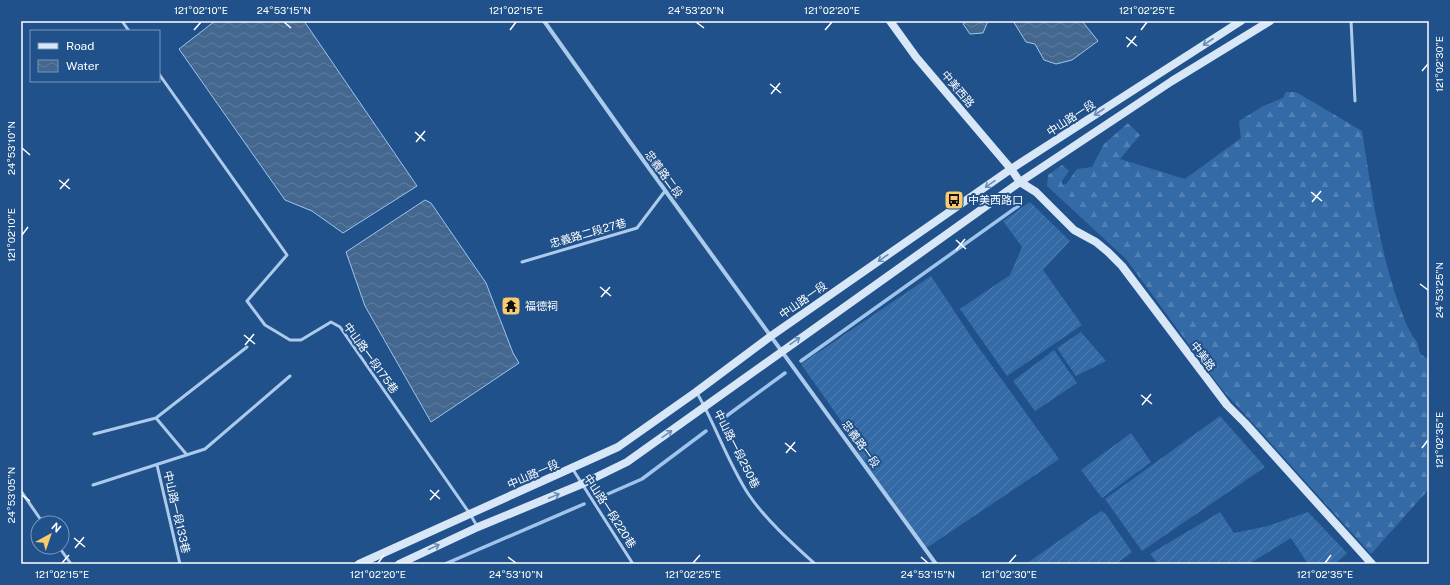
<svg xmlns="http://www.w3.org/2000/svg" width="1450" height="585" font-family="'Public Sans','Noto Sans TC',sans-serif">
	<defs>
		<pattern id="forest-firs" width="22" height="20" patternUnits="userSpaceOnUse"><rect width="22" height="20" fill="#346ba7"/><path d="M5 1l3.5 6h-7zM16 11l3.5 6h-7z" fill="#5281b4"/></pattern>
		<pattern id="garden-furrows" width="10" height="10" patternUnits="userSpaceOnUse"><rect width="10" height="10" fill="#346ba7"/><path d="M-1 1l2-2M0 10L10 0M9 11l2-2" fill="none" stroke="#5281b4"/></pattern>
		<pattern id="water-waves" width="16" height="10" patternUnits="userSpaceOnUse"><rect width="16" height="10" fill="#43678f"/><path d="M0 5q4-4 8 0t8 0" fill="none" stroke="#5f7ea0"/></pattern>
	</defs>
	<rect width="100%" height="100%" fill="#20518a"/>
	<!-- forest -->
	<path fill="url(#forest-firs)" d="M1286,92H1296L1362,131C1371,188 1379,247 1398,302C1402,312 1405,323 1411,333C1412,336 1414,338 1416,340C1421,351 1416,353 1429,359V489L1371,554L1220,387L1126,259L1047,186L1048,175L1062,165L1069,171L1062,181V184L1064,185L1067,183L1077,169L1092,167L1104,144L1128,123L1140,135L1120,159L1185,179L1241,138L1239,121L1263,106L1283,98Z"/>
	<!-- garden -->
	<path fill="url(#garden-furrows)" d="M1030,202L1070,241L1043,270L1082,325L1007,376L960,309L1010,275L1022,247L1003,221Z
		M931,276L974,341L1059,459L925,549L861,461L849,431L844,425L801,364Z
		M1081,332L1106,361L1076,376L1057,348Z
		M1054,350L1077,383L1035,411L1013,381Z
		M1220,416L1265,467L1142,551L1105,499Z
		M1131,433L1151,462L1102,498L1081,470Z
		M1101,511L1105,513L1132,552L1116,564H1026Z
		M1220,512L1234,533L1268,526L1308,512L1347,553L1335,564H1308L1291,538L1249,564H1158L1150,554Z"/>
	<!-- water -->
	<path fill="url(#water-waves)" stroke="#a0c5ec" d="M215,21H304L417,186L343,233L312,211L285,200L179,49Z
		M965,21H988L983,33L970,34L963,24Z
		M1013,21H1082L1098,41L1072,60L1056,64L1044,60L1035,44L1026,42Z
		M425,200L431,203L486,283L513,353L519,363L431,422L365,306L346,252Z"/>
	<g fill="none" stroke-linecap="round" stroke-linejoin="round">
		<!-- stream -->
		<path stroke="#a0c5ec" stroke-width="3.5" d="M801,361L1021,204
			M721,420L785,373
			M601,497L642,479L706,431
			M445,564L584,504"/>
		<!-- lane -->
		<path stroke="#accaeb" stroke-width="3" d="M122,21L129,31
			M1351,21L1355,101
			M159,74L287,255L247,301L265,325L290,340H301L331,322L340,327L470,514L477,526
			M522,262L637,228L665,191
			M697,393C716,426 728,463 749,495C766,520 793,544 815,564
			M156,418L187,455
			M94,434L156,418L247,347
			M157,465L180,564
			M572,468L633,564
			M93,485L205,449L290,376
			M21,491L43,523
			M59,547L71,564"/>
		<!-- street -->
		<path stroke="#accaeb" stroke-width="4" d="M544,21L630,142L936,564"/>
		<!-- secondary -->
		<path stroke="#d8e7f8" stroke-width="8" d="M890,21L916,57L1011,169L1020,182L1036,192L1074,230L1096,242L1108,252L1122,266L1227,405L1245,423L1372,564
			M359,564L618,447L696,392L771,336L1011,169L1241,21
			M399,564L478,527L582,484L627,462L1020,182L1172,81L1270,21"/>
	</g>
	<!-- one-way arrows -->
	<defs><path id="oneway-shaft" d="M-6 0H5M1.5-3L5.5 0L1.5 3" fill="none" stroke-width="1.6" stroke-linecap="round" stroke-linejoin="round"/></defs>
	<g stroke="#6a8db6">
		<use href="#oneway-shaft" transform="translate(1208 42) rotate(147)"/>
		<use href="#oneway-shaft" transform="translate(1099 112) rotate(147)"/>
		<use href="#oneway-shaft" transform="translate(990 184) rotate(145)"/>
		<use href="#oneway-shaft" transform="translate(883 258) rotate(145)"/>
		<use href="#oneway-shaft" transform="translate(795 341) rotate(-35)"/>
		<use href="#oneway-shaft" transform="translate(667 434) rotate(-35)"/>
		<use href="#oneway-shaft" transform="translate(554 496) rotate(-22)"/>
		<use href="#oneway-shaft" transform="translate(434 547) rotate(-25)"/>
	</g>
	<!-- ticks -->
	<path fill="none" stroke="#fff" stroke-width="1.5" d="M284,22L291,28M696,22L704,28M194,30L201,22M510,30L516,22M825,30L832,22M1141,30L1147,22M1126,37L1137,46M1127,47L1136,36M1422,71L1428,64M770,84L781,93M771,94L780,83M415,132L425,141M416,142L425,131M22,148L30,155M59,180L70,189M60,189L69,179M1311,192L1322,201M1312,202L1321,191M22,235L28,227M956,240L966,249M956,250L965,239M1420,284L1428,290M600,287L611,296M601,297L610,287M244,335L255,344M245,345L254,334M1141,395L1152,404M1142,405L1151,394M785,443L796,452M1422,448L1428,440M786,453L795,442M430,490L440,499M22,495L30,501M430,500L439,490M74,538L85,547M75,548L84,537M508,557L516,563M921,557L928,563M62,563L69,555M378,563L384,555M693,563L700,555M1009,563L1016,555M1325,563L1331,555"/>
	<!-- icons -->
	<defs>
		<g id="bus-square" transform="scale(1)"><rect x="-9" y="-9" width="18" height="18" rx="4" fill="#f8cc6d" stroke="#20518a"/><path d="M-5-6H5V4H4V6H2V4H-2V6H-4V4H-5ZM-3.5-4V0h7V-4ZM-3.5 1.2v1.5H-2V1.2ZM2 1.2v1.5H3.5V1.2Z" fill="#111"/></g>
		<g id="temple-square" transform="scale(1)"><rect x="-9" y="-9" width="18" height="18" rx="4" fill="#f8cc6d" stroke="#20518a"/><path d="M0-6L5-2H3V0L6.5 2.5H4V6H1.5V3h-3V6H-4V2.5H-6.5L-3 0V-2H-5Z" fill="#111"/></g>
	</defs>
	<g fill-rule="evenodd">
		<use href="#bus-square" x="954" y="200"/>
		<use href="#temple-square" x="511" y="306"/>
	</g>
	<g text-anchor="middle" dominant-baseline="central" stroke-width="4" stroke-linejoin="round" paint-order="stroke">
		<!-- street labels -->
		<g font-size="11" fill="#fff" stroke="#20518a">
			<text transform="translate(958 89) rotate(50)">中美西路</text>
			<text transform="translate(1071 118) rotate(-33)">中山路一段</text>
			<text transform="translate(664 174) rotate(54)">忠義路二段</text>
			<text transform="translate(588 233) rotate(-16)">忠義路二段27巷</text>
			<text transform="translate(803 300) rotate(-35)">中山路一段</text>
			<text transform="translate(1203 356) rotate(53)">中美路</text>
			<text transform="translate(371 358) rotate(54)">中山路一段175巷</text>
			<text transform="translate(861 444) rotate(54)">忠義路一段</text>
			<text transform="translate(737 449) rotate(63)">中山路一段250巷</text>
			<text transform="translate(533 474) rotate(-24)">中山路一段</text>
			<text transform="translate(610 511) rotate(57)">中山路一段220巷</text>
			<text transform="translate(177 512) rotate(77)">中山路一段133巷</text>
		</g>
		<!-- poi labels -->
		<g font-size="11" fill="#fff" stroke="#20518a" text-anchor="start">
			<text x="968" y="200">中美西路口</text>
			<text x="525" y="306">福德祠</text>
		</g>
	</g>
	<!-- border -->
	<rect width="1450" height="585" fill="none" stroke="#20518a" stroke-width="44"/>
	<!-- legend -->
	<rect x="30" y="30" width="130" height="52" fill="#20518a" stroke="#7997b9"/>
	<rect x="38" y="43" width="20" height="6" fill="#d8e7f8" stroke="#7997b9"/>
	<text x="66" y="50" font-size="12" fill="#ffffff">Road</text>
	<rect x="38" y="60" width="20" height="12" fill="url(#water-waves)" stroke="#7997b9"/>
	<text x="66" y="70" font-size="12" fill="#ffffff">Water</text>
	<!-- north arrow -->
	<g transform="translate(50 535) rotate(40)"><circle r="19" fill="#20518a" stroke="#7997b9"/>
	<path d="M0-3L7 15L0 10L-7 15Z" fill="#f8cc6d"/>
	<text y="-6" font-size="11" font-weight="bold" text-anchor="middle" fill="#ffffff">N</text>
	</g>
	<rect x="22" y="22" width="1406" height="541" fill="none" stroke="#fff" stroke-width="1.5"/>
	<g font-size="10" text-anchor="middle" fill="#fff">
		<text x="201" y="14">121°02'10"E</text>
		<text x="284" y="14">24°53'15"N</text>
		<text x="516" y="14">121°02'15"E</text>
		<text x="696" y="14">24°53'20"N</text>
		<text x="832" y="14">121°02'20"E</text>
		<text x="1147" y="14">121°02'25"E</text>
		<text transform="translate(1439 64) rotate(-90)" y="4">121°02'30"E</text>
		<text transform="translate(11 148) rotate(-90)" y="4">24°53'10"N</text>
		<text transform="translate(11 235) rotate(-90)" y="4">121°02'10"E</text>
		<text transform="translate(1439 290) rotate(-90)" y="4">24°53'25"N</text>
		<text transform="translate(1439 440) rotate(-90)" y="4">121°02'35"E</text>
		<text transform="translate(11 495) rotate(-90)" y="4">24°53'05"N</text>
		<text x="62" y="578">121°02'15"E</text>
		<text x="378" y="578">121°02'20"E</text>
		<text x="516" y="578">24°53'10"N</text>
		<text x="693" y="578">121°02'25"E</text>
		<text x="928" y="578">24°53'15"N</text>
		<text x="1009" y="578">121°02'30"E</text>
		<text x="1325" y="578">121°02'35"E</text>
	</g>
</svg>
